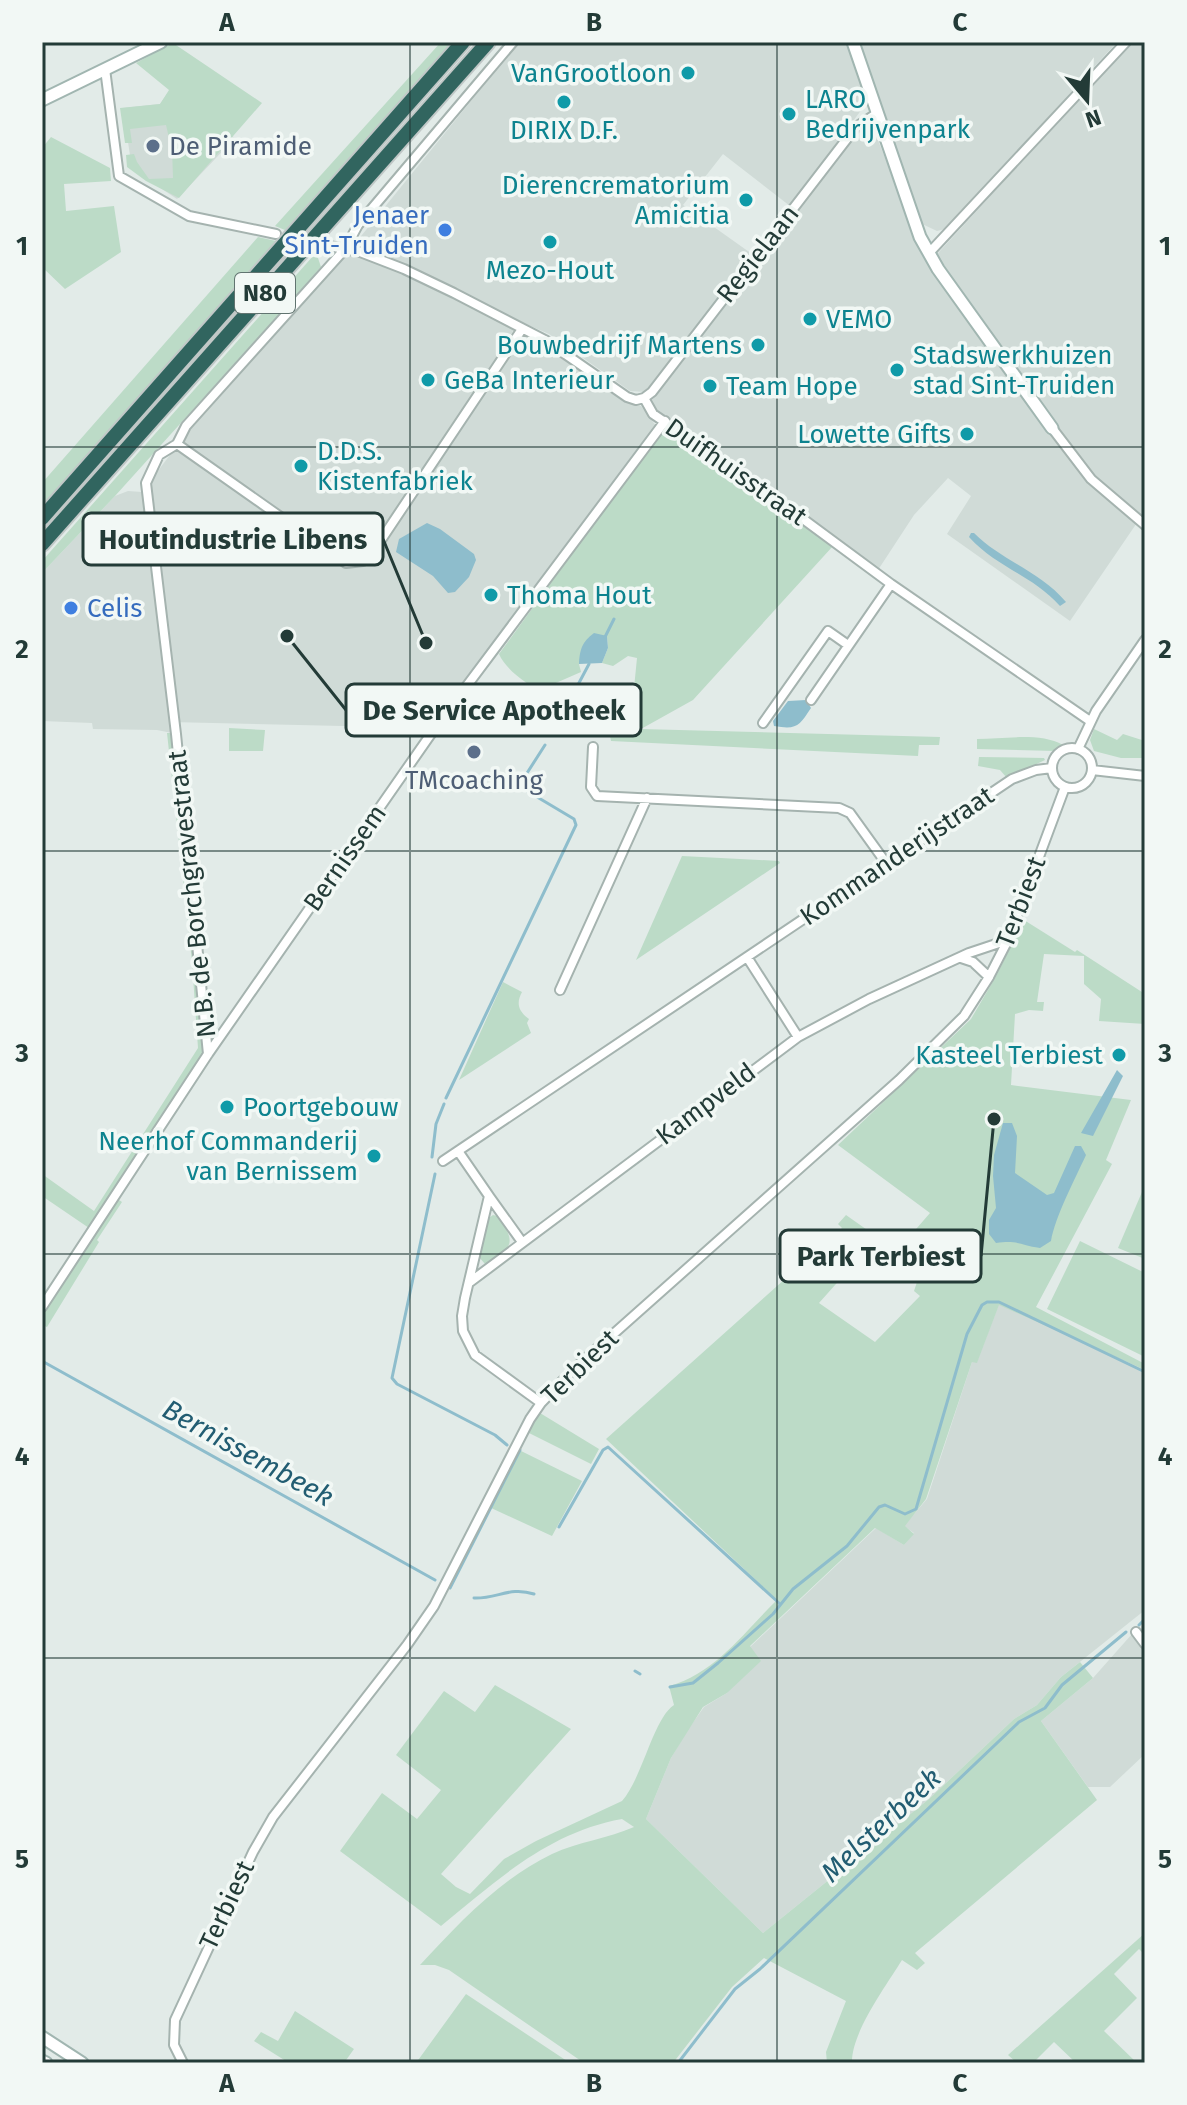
<svg xmlns="http://www.w3.org/2000/svg" width="1187" height="2105" font-family="'Fira Sans',sans-serif">
	<rect width="100%" height="100%" fill="#e2ebe8"/>
	<!-- built -->
	<path fill="#d0dbd7" d="M519,42H1117L945,229L937,231L920,223L879,107L865,105L790,206L723,154L683,205L752,254L645,392L630,391L549,334L519,321L391,534L521,340L530,339L546,347L628,403L641,406L656,426L432,728L170,722L172,733L157,730L93,729L92,723L42,721V573L115,496L128,491L142,492L185,435L344,257Z
		M1132,42H1145V511L1070,621L947,534L971,496L948,478L914,515L878,570L828,531L657,410L652,400L770,249L857,131L873,128L928,264Z
		M170,90L235,138L177,199L132,169L123,108L160,104Z
		M999,1304L1145,1370V1610L1061,1677L1037,1705L1014,1719L929,1799L763,1933L646,1819L671,1758L687,1731L704,1707L727,1693L750,1647L876,1528L904,1545L914,1533L904,1526L927,1499L972,1362H977Z
		M1145,1626V1754L1110,1787H1088L1041,1721L1093,1678L1132,1634Z"/>
	<!-- green -->
	<path fill="#bcdbc7" fill-rule="evenodd" d="M441,42H452L285,230L275,226Z
		M173,43L262,103L179,198L146,181L127,167L126,155L134,154L137,162L149,179L173,178L172,148L185,147L183,136L169,138L166,125L130,129L132,143H125L120,108L160,104L169,90L136,63Z
		M51,137L110,168L111,181L64,184L66,211L114,206L121,252L65,289L42,267V148Z
		M258,237L276,241L42,506V483Z
		M314,255L318,258L321,267L300,291L115,496L42,573V561Z
		M666,429L670,430L833,546L693,700L641,729L940,737L939,745H919L918,756L611,741L607,721L619,717L632,708L637,658L628,656L613,666L602,663L608,648L607,636L579,664L581,672L549,686L551,690L545,692C529,687 506,670 499,654L660,433Z
		M229,728L265,730L263,751H229Z
		M1094,729L1117,740L1123,734L1145,741V758H1121L1094,751L1090,740Z
		M167,733H172L204,1048L203,1055L89,1228L42,1196V1174L94,1211L198,1048L192,962Z
		M977,739C1003,739 1040,732 1063,745L1056,751L977,749Z
		M979,757L1044,758L1045,760L1007,778L1000,770L978,766Z
		M682,856L779,861L780,863L636,960Z
		M1024,920L1075,952L1077,950L1145,994V1024L1099,1021L1101,999L1084,984V956L1044,954L1037,1002H1044L1043,1011L1029,1010L1015,1014L1011,1085L1131,1100L1106,1160L1112,1164L1036,1307L1145,1364V1370L999,1305L977,1363L972,1362L926,1499L905,1526L914,1534L904,1545L875,1528L750,1646L761,1661L727,1693L703,1707L671,1758L646,1819L763,1933L929,1799L1014,1719L1037,1705L1061,1677L1080,1662L1093,1678L1041,1721L1097,1800L915,1953L925,1963L917,1970L902,1960C886,1986 851,2033 852,2063H827L826,2052L846,2001L764,1958L732,1987L673,2063H584L449,1970L435,1965H420C459,1923 500,1879 552,1854C578,1842 609,1838 634,1827L622,1819C549,1832 497,1880 441,1926L340,1851L382,1793L417,1819L441,1790L396,1755L444,1691L475,1712L495,1685L571,1729L441,1874L456,1887L470,1894L504,1859L536,1841L622,1801C643,1777 653,1719 674,1705L669,1686C716,1673 744,1632 777,1600L606,1439L842,1228L838,1224L846,1215L897,1251L930,1213L838,1145L971,1019L995,978ZM869,1247L898,1268L908,1267L919,1276L914,1291L920,1296L875,1342L819,1303Z
		M503,982L522,992C516,1003 518,1011 529,1019L527,1023L531,1033L459,1080Z
		M1145,1185V1259L1118,1248Z
		M116,1198L122,1202L97,1240L99,1242L47,1327L42,1325V1313Z
		M493,1215L497,1216C518,1242 512,1250 485,1264L479,1257L489,1218Z
		M1080,1241L1145,1273V1357L1047,1309Z
		M540,1413L599,1449L591,1464L527,1432Z
		M517,1449L582,1481L552,1536L489,1507Z
		M1145,1933V1955L1139,1949L1114,1974L1137,1998L1104,2031L1137,2063H1076L1054,2042L1033,2063H1017L1008,2055Z
		M466,1994L570,2063H416Z
		M295,2011L354,2049L344,2063H289L254,2041L261,2032L278,2041Z"/>
	<!-- water -->
	<path fill="#8ebdcc" d="M427,523L440,529L474,554L476,560L469,577L455,592L448,593L433,576L396,552L399,539Z
		M971,533H974C1002,561 1040,571 1066,602L1060,606C1031,574 997,568 969,537Z
		M594,633L607,636L608,648L602,663L579,664C580,649 582,642 594,633Z
		M806,700L811,708C799,726 797,730 774,726L773,721L788,701Z
		M1117,1070L1123,1076L1093,1136L1081,1133Z
		M1003,1123H1012L1017,1136L1015,1173L1047,1195L1054,1193L1075,1146H1081L1086,1155C1075,1179 1055,1217 1051,1241L1040,1248C1020,1245 1018,1240 996,1243L989,1234V1220L996,1208L993,1176L994,1155Z"/>
	<g fill="none" stroke-linecap="round" stroke-linejoin="round">
		<!-- stream -->
		<path stroke="#8ebdcc" stroke-width="3" d="M605,637L614,619
			M554,730L589,664
			M446,1098L576,825L574,819L522,788L520,784L545,745
			M432,1157L436,1124L444,1104
			M435,1174L392,1378L397,1384L495,1435L507,1445
			M42,1361L435,1580
			M559,1527L603,1450L608,1447L780,1604
			M450,1588L520,1450
			M474,1598C497,1599 510,1586 534,1594
			M1139,1625L1145,1619
			M635,1671L640,1674
			M670,1687L693,1683L718,1663L773,1614L793,1589L847,1546L879,1507L885,1505L905,1514L916,1509L967,1334L982,1305L987,1302H999L1145,1372
			M678,2063L735,1989L760,1969L1019,1722L1045,1708L1062,1685L1126,1632"/>
		<!-- street casing -->
		<g stroke="#a5b3af" stroke-width="12">
			<path id="street" d="M105,69L119,176L189,216L276,234
				M324,245L360,252L404,269L454,293L545,340L627,397L636,400L644,398
				M929,253L1126,42
				M644,398L653,414L753,482L891,584L1090,721
				M644,398L652,392L856,127L876,114
				M1052,428L1091,479L1145,525
				M177,444L346,563L363,561L373,552L522,329
				M811,700L891,584
				M763,723L828,631L848,645
				M593,747L591,787L597,796L839,808L850,813L886,863
				M1052 768a20 20 0 1 1 40 0a20 20 0 1 1-40 0Z
				M1078,749L1096,711L1145,640
				M1092,770L1145,776
				M747,957L798,1037
				M961,958L973,962L989,977
				M560,990L647,798
				M208,1054L176,734L146,483L159,455L177,444L186,426L345,249L358,225L513,42
				M458,1151L489,1196L465,1298L462,1316L463,1331L475,1355L541,1403
				M443,1161L1012,779L1036,770L1052,768
				M489,1196L522,1242
				M470,1282L798,1037L869,999L969,953L1008,940
				M42,1307L208,1054L433,731L665,421
				M1136,1632L1145,1644
				M183,2063L174,2045L175,2020L253,1852L273,1817L407,1645L434,1606L530,1419L541,1403L574,1369L899,1080L964,1016L989,977L1008,940L1065,787"/>
		</g>
		<!-- secondary casing -->
		<g stroke="#a1b6b1" stroke-width="15">
			<path id="secondary" d="M853,42L920,237L938,269L1052,428
				M42,100L161,42
				M42,2037L82,2063
				M42,2061L46,2063"/>
		</g>
		<!-- highway casing -->
		<g stroke="#c1c8c7" stroke-width="18">
			<path id="highway" d="M42,518L463,42
				M42,544L488,42"/>
		</g>
		<!-- street -->
		<use href="#street" stroke="#fff" stroke-width="8"/>
		<!-- secondary -->
		<use href="#secondary" stroke="#fff" stroke-width="11"/>
		<!-- highway -->
		<use href="#highway" stroke="#31655f" stroke-width="14"/>
	</g>
	<!-- grid -->
	<path fill="none" stroke="#233b37" stroke-width="2" stroke-opacity="0.55" d="M410,42V2063M777,42V2063M42,447H1145M42,851H1145M42,1254H1145M42,1658H1145"/>
	<!-- markers -->
	<g fill="#0f9aa8" stroke="#f2f8f5" stroke-width="3">
		<circle cx="688" cy="73" r="8"/>
		<circle cx="564" cy="102" r="8"/>
		<circle cx="789" cy="114" r="8"/>
		<circle cx="746" cy="200" r="8"/>
		<circle cx="550" cy="242" r="8"/>
		<circle cx="810" cy="319" r="8"/>
		<circle cx="758" cy="345" r="8"/>
		<circle cx="897" cy="370" r="8"/>
		<circle cx="428" cy="380" r="8"/>
		<circle cx="710" cy="386" r="8"/>
		<circle cx="967" cy="434" r="8"/>
		<circle cx="301" cy="466" r="8"/>
		<circle cx="491" cy="595" r="8"/>
		<circle cx="1119" cy="1055" r="8"/>
		<circle cx="227" cy="1107" r="8"/>
		<circle cx="374" cy="1156" r="8"/>
	</g>
	<g fill="#5c6f8a" stroke="#f2f8f5" stroke-width="3">
		<circle cx="153" cy="146" r="8"/>
		<circle cx="474" cy="752" r="8"/>
	</g>
	<g fill="#3f7fe0" stroke="#f2f8f5" stroke-width="3">
		<circle cx="445" cy="230" r="8"/>
		<circle cx="71" cy="608" r="8"/>
	</g>
	<g text-anchor="middle" dominant-baseline="central" stroke-width="7" stroke-linejoin="round" paint-order="stroke">
		<!-- shield labels -->
		<rect fill="#f2f8f5" stroke="#617470" stroke-width="2" x="235" y="273" width="60" height="40" rx="6"/>
		<g font-size="24" font-weight="bold" fill="#233b37">
			<text x="265" y="293">N80</text>
		</g>
		<!-- culture labels -->
		<g font-size="26" fill="#0d838f" stroke="#f2f8f5" text-anchor="start">
			<text x="672" y="73" text-anchor="end">VanGrootloon</text>
			<text x="805" y="99">LARO<tspan x="805" dy="30">Bedrijvenpark</tspan></text>
			<text x="564" y="130" text-anchor="middle">DIRIX D.F.</text>
			<text x="730" y="185" text-anchor="end">Dierencrematorium<tspan x="730" dy="30">Amicitia</tspan></text>
			<text x="550" y="270" text-anchor="middle">Mezo-Hout</text>
			<text x="826" y="319">VEMO</text>
			<text x="742" y="345" text-anchor="end">Bouwbedrijf Martens</text>
			<text x="913" y="355">Stadswerkhuizen<tspan x="913" dy="30">stad Sint-Truiden</tspan></text>
			<text x="444" y="380">GeBa Interieur</text>
			<text x="726" y="386">Team Hope</text>
			<text x="951" y="434" text-anchor="end">Lowette Gifts</text>
			<text x="317" y="451">D.D.S.<tspan x="317" dy="30">Kistenfabriek</tspan></text>
			<text x="507" y="595">Thoma Hout</text>
			<text x="1103" y="1055" text-anchor="end">Kasteel Terbiest</text>
			<text x="243" y="1107">Poortgebouw</text>
			<text x="358" y="1141" text-anchor="end">Neerhof Commanderij<tspan x="358" dy="30">van Bernissem</tspan></text>
		</g>
		<!-- service labels -->
		<g font-size="26" fill="#4e5e75" stroke="#f2f8f5" text-anchor="start">
			<text x="169" y="146">De Piramide</text>
			<text x="474" y="780" text-anchor="middle">TMcoaching</text>
		</g>
		<!-- shop labels -->
		<g font-size="26" fill="#366cbe" stroke="#f2f8f5" text-anchor="end">
			<text x="429" y="215">Jenaer<tspan x="429" dy="30">Sint-Truiden</tspan></text>
			<text x="87" y="608" text-anchor="start">Celis</text>
		</g>
		<!-- street labels -->
		<g font-size="26" fill="#233b37" stroke="#f2f8f5">
			<text transform="translate(758 254) rotate(-52)">Regielaan</text>
			<text transform="translate(736 472) rotate(35)">Duifhuisstraat</text>
			<text transform="translate(897 856) rotate(-34)">Kommanderijstraat</text>
			<text transform="translate(345 858) rotate(-55)">Bernissem</text>
			<text transform="translate(192 894) rotate(-96)">N.B. de Borchgravestraat</text>
			<text transform="translate(1021 902) rotate(-69)">Terbiest</text>
			<text transform="translate(706 1104) rotate(-37)">Kampveld</text>
			<text transform="translate(580 1367) rotate(-44)">Terbiest</text>
			<text transform="translate(227 1905) rotate(-65)">Terbiest</text>
		</g>
		<!-- water labels -->
		<g font-size="28" font-style="italic" fill="#225d72" stroke="#f2f8f5">
			<text transform="translate(248 1453) rotate(29)">Bernissembeek</text>
			<text transform="translate(881 1825) rotate(-43)">Melsterbeek</text>
		</g>
	</g>
	<!-- callouts -->
	<path fill="none" stroke="#233b37" stroke-width="3" d="M426 643L383 539M287 636L346 710M994 1119L981 1256"/>
	<g fill="#233b37" stroke="#f2f8f5" stroke-width="3">
		<circle cx="426" cy="643" r="8"/>
		<circle cx="287" cy="636" r="8"/>
		<circle cx="994" cy="1119" r="8"/>
	</g>
	<g fill="#f2f8f5" stroke="#233b37" stroke-width="3">
		<rect x="83" y="513" width="300" height="52" rx="8"/>
		<rect x="346" y="684" width="295" height="52" rx="8"/>
		<rect x="780" y="1230" width="201" height="52" rx="8"/>
	</g>
	<g font-size="28" text-anchor="middle" font-weight="bold" fill="#233b37">
		<text x="233" y="549">Houtindustrie Libens</text>
		<text x="494" y="720">De Service Apotheek</text>
		<text x="881" y="1266">Park Terbiest</text>
	</g>
	<!-- border -->
	<rect width="1187" height="2105" fill="none" stroke="#f2f8f5" stroke-width="88"/>
	<!-- north arrow -->
	<g transform="translate(1087 100) rotate(161)" stroke="#f2f8f5" stroke-width="6" paint-order="stroke">
	<path d="M0-6L14 30L0 20L-14 30Z" fill="#233b37"/>
	<text y="-12" font-size="22" font-weight="bold" text-anchor="middle" fill="#233b37">N</text>
	</g>
	<rect x="44" y="44" width="1099" height="2017" fill="none" stroke="#233b37" stroke-width="3"/>
	<g font-size="26" text-anchor="middle" font-weight="bold" fill="#233b37">
		<text x="227" y="31">A</text>
		<text x="594" y="31">B</text>
		<text x="960" y="31">C</text>
		<text x="22" y="255">1</text>
		<text x="1165" y="255">1</text>
		<text x="22" y="658">2</text>
		<text x="1165" y="658">2</text>
		<text x="22" y="1062">3</text>
		<text x="1165" y="1062">3</text>
		<text x="22" y="1465">4</text>
		<text x="1165" y="1465">4</text>
		<text x="22" y="1868">5</text>
		<text x="1165" y="1868">5</text>
		<text x="227" y="2092">A</text>
		<text x="594" y="2092">B</text>
		<text x="960" y="2092">C</text>
	</g>
</svg>
